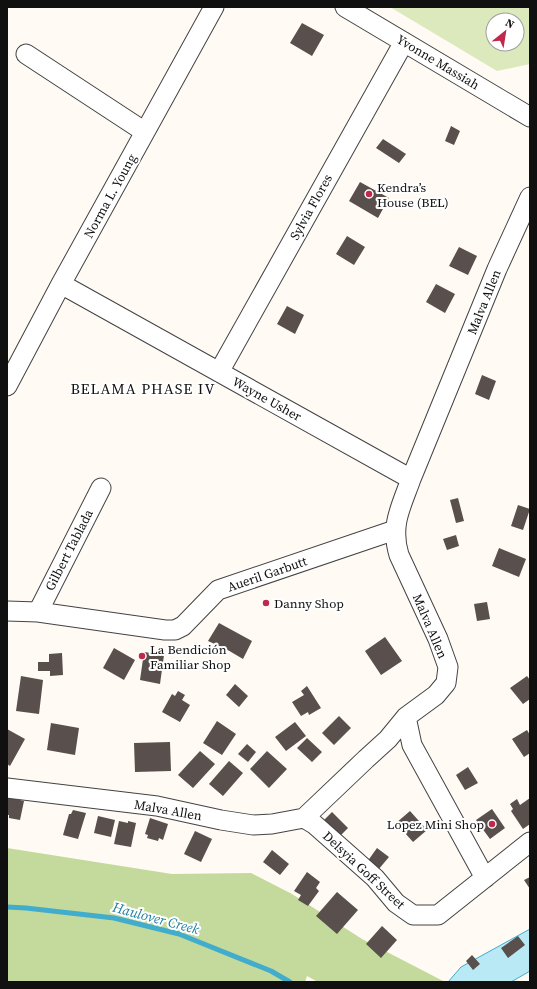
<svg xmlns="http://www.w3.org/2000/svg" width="537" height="989" font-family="'Source Serif 4',serif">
	<rect width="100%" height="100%" fill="#fffaf3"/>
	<!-- green -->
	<path fill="#dce9bc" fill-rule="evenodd" d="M390,7H530V64L497,71ZM493,20H517V44H493Z"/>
	<!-- forest -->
	<path fill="#c3da9c" d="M7,848L172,874L251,873L292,894L362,939L445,982H318L307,976L305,982H7Z"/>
	<!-- water -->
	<path fill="#b9e9f5" stroke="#41accb" d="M530,929V971L511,982H448L461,967Z"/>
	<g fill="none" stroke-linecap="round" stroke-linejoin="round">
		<!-- stream -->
		<path stroke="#41accb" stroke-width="5" d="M7,907L26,908L114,918L179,934L271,971L290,982"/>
	</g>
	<!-- building -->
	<path fill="#594f4c" d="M302,23L324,35L312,56L290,43Z
		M451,126L460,131L454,145L445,141Z
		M383,139L406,154L399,163L376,148Z
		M360,182L389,198L378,218L349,201Z
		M347,236L365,247L354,265L336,254Z
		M459,247L477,256L468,275L449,266Z
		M436,284L455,294L445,313L426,302Z
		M287,306L304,315L295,334L277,324Z
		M482,375L496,381L489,400L475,394Z
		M458,498L464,521L456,523L450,500Z
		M518,505L530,509L523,530L511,526Z
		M456,535L459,546L447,550L443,539Z
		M499,548L526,559L519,577L492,566Z
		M487,602L490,619L477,621L474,604Z
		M219,623L252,641L243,659L226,649L208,641Z
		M385,637L402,661L381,675L365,651Z
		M114,648L135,660L124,680L103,668Z
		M144,652L164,655L160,684L140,680Z
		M62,653L63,675L50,676V671H38V662H49V654Z
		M21,676L43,680L39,714L16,711Z
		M527,676L530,680V699L523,704L510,688Z
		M235,684L248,696L239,707L226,695Z
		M307,686L321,708L309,715L308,712L301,716L292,702L304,695L301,691Z
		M178,691L185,695L182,700L190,705L180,722L162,712L172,694L175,696Z
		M339,716L351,728L334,745L322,733Z
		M217,721L236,734L222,755L203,743Z
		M295,722L306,736L286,751L275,737Z
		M51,723L79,728L75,755L47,750Z
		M7,729L25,739L10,766L7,764Z
		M527,730L530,735V753L524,757L512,739Z
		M307,738L322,752L312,762L297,748Z
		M170,742L171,771L135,772L134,743Z
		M247,744L256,752L248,762L238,754Z
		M200,751L215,764L193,788L178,775Z
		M267,751L287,769L269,788L250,769Z
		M229,761L243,773L223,796L209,784Z
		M468,767L478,783L465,790L456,775Z
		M7,797L24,801L20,820L9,818V815H7Z
		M530,798V824L523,829L511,811L513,809L510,804L517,799L520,805Z
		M492,809L505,828L490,839L476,820Z
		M73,810L86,813L78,839L63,835L69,814H71Z
		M410,811L427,830L413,842L396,823Z
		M332,812L348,828L335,841L319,825Z
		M98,816L115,820L111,837L94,833Z
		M150,818L168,824L163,840L159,838L158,841L147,838L148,835L145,834Z
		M119,821L128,823V821L136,823L131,847L114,844Z
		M195,831L212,839L201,862L184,854Z
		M377,848L389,857L378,870L367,862Z
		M272,850L289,864L280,875L263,862Z
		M307,872L320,882L316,888L319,891L308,906L298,900L301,895L294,891Z
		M530,877V889L524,880Z
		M337,892L358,910L337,934L316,916Z
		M382,926L397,940L381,958L366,944Z
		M518,936L525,945L508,958L501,948Z
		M472,955L480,964L473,970L466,961Z"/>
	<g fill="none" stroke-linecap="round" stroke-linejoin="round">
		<!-- minor casing -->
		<g stroke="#434343" stroke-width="21">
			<path id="minor" d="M345,7L530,117
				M26,54L145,132
				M61,284L411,479
				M219,372L404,42
				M7,386L61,284L214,7
				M7,611L38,612L165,630H175L183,626L218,590L395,530
				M38,612L101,488
				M406,717L412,745L485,878
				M7,788L157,806L221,820L253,825L272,824L304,818L366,759L388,739L406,717L436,695L446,683L448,667L438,639L399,555C390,525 401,507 411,479L497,269L530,197
				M304,818L314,824L375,878L396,903L413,915H438L530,842"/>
		</g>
		<!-- minor -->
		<use href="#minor" stroke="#fff" stroke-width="19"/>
	</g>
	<!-- markers -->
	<g fill="#bf294b" stroke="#fff" stroke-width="1.5">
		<circle cx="369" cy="194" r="4"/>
		<circle cx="266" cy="603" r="4"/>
		<circle cx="142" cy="656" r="4"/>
		<circle cx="492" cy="824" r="4"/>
	</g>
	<g text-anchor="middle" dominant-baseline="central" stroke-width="4" stroke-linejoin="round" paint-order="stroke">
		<!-- street labels -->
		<g font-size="13" fill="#101010" stroke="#fff">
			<text transform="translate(438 62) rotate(31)">Yvonne Massiah</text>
			<text transform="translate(110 196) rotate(-61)">Norma L. Young</text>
			<text transform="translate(311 207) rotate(-61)">Sylvia Flores</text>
			<text transform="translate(484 302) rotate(-68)">Malva Allen</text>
			<text transform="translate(267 399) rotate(29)">Wayne Usher</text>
			<text transform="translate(69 550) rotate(-63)">Gilbert Tablada</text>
			<text transform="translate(267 574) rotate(-19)">Aueril Garbutt</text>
			<text transform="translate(430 626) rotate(67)">Malva Allen</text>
			<text transform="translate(168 810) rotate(10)">Malva Allen</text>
			<text transform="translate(364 870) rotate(43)">Delsyia Goff Street</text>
		</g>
		<!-- poi labels -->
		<g font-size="13" fill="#101010" stroke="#fff" text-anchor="start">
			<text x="377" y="187">Kendra’s<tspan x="377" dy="15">House (BEL)</tspan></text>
			<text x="274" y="603">Danny Shop</text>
			<text x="150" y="649">La Bendición<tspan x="150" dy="15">Familiar Shop</tspan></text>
			<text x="484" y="824" text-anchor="end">Lopez Mini Shop</text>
		</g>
		<!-- water labels -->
		<g font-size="14" font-style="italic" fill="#1a7ea1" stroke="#fff">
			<text transform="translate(156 918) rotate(15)">Haulover Creek</text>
		</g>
		<!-- quarter labels -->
		<g font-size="15" letter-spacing="1" fill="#101010" stroke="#fff">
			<text x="143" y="388">BELAMA PHASE IV</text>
		</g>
	</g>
	<!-- border -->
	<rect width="537" height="989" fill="none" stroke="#101010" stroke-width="16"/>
	<!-- north arrow -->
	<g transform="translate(505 32) rotate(30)"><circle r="19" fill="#ffffff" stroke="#9f9f9f"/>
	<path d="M0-3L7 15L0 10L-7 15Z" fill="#bf294b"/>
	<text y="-6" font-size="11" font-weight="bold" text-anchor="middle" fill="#101010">N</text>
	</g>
</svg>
